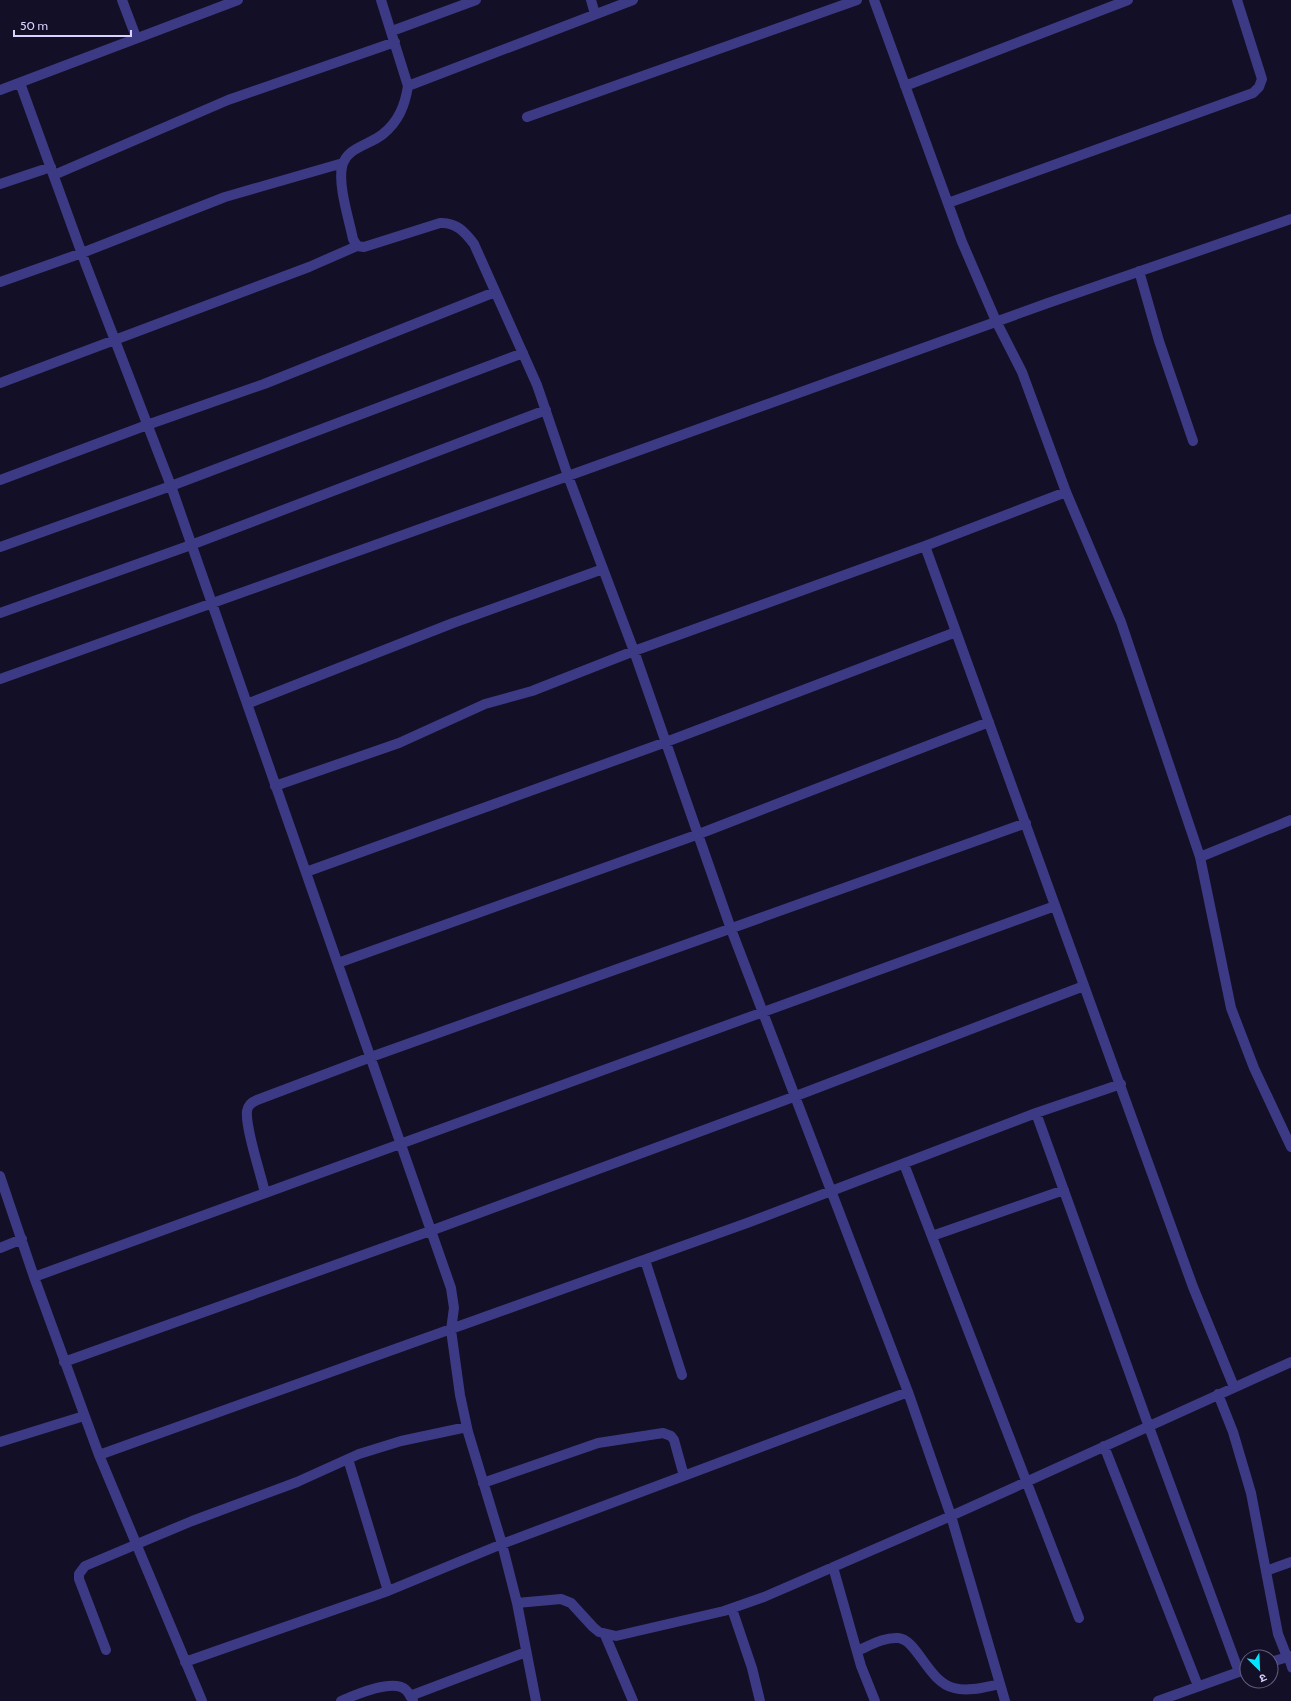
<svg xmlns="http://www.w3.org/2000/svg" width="1291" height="1701" font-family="Cabin,'Noto Sans Devanagari',sans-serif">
	<rect width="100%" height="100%" fill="#130f26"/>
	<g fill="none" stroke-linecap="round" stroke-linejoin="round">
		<!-- lane -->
		<path stroke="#3d3a85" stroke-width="7" d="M1287,1657L1291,1669"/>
		<!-- street -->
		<path stroke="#3d3a85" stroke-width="10" d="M122,0L136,37
			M381,0L408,86C405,105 399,121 383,134C370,145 346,147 342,167C338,186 349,219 353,239L357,246L364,247L440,223C456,222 465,232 474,244L537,385L568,476L634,651L731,929L908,1392L951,1516L1005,1701
			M591,0L595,14
			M874,0L962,242L996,321L1022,372L1066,492L1121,622L1200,857L1291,820
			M392,31L476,0
			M20,83L86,265L171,486L451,1288L454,1308L451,1330L460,1395L468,1432L502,1544L517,1603L536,1701
			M408,86L633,0
			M905,86L1128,0
			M0,90L238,0
			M527,117L857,0
			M54,175L228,100L395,42
			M0,184L51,167
			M948,203L1253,93L1259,87L1262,79L1237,0
			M1139,271L1159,341L1193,441
			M0,282L82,253L225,197L343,163
			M0,383L309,267L357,246
			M0,480L147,425L264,384L495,292
			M925,546L1193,1287L1234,1387
			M0,547L171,486L523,353
			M0,613L191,545L546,410
			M0,679L568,476L1048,303L1291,219
			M247,704L453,623L603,569
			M275,786L399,743L485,704L532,691L634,651L925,546L1066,492
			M1200,857L1231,1008L1254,1068L1291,1147
			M306,872L666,742L956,632
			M338,963L699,834L989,722
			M1036,1113L1149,1427L1239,1672
			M904,1164L1079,1618
			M0,1176L34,1277L99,1455L202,1701
			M265,1193C261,1174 245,1128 247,1111C248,1105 252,1102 257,1100L371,1057L1026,823
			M932,1236L1064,1190
			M0,1248L22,1239
			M645,1260L682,1375
			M34,1277L1055,906
			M64,1362L433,1230L796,1096L1084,986
			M1218,1394L1233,1432L1251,1493L1278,1634L1287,1657
			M0,1442L84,1416
			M1104,1446L1198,1686
			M99,1455L747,1223L1036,1113L1121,1084
			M348,1459L388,1591
			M483,1483L598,1443L663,1433L671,1436L674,1440L684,1476
			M833,1567L861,1666L875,1701
			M1266,1571L1291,1562
			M517,1603L561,1599L571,1603L593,1627L599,1632L616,1636L724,1611L764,1597L951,1516L1291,1362
			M732,1609L752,1668L760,1701
			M605,1635L633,1701
			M106,1650L79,1579V1574L85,1566L192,1521L297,1482L359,1454L401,1441L467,1427
			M857,1651C869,1646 884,1637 898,1638C917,1639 928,1682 954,1688C968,1692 985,1687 1000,1684
			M185,1662L388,1591L502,1544L908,1392
			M1271,1662L1291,1656
			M410,1696L526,1652
			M341,1701C355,1695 393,1678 406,1690C409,1693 411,1697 413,1701
			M1158,1701L1247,1669"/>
	</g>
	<!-- north arrow -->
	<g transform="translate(1259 1669) rotate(156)"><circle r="19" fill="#130f26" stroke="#625e7d"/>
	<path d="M0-3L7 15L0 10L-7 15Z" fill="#00e5ff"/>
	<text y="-6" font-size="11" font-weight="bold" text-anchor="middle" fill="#d9d4ff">उ</text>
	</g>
	<!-- scale -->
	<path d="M14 30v6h117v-6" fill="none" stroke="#d9d4ff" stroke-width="2"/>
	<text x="20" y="30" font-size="12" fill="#d9d4ff" stroke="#130f26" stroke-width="3" paint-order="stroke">50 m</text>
</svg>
